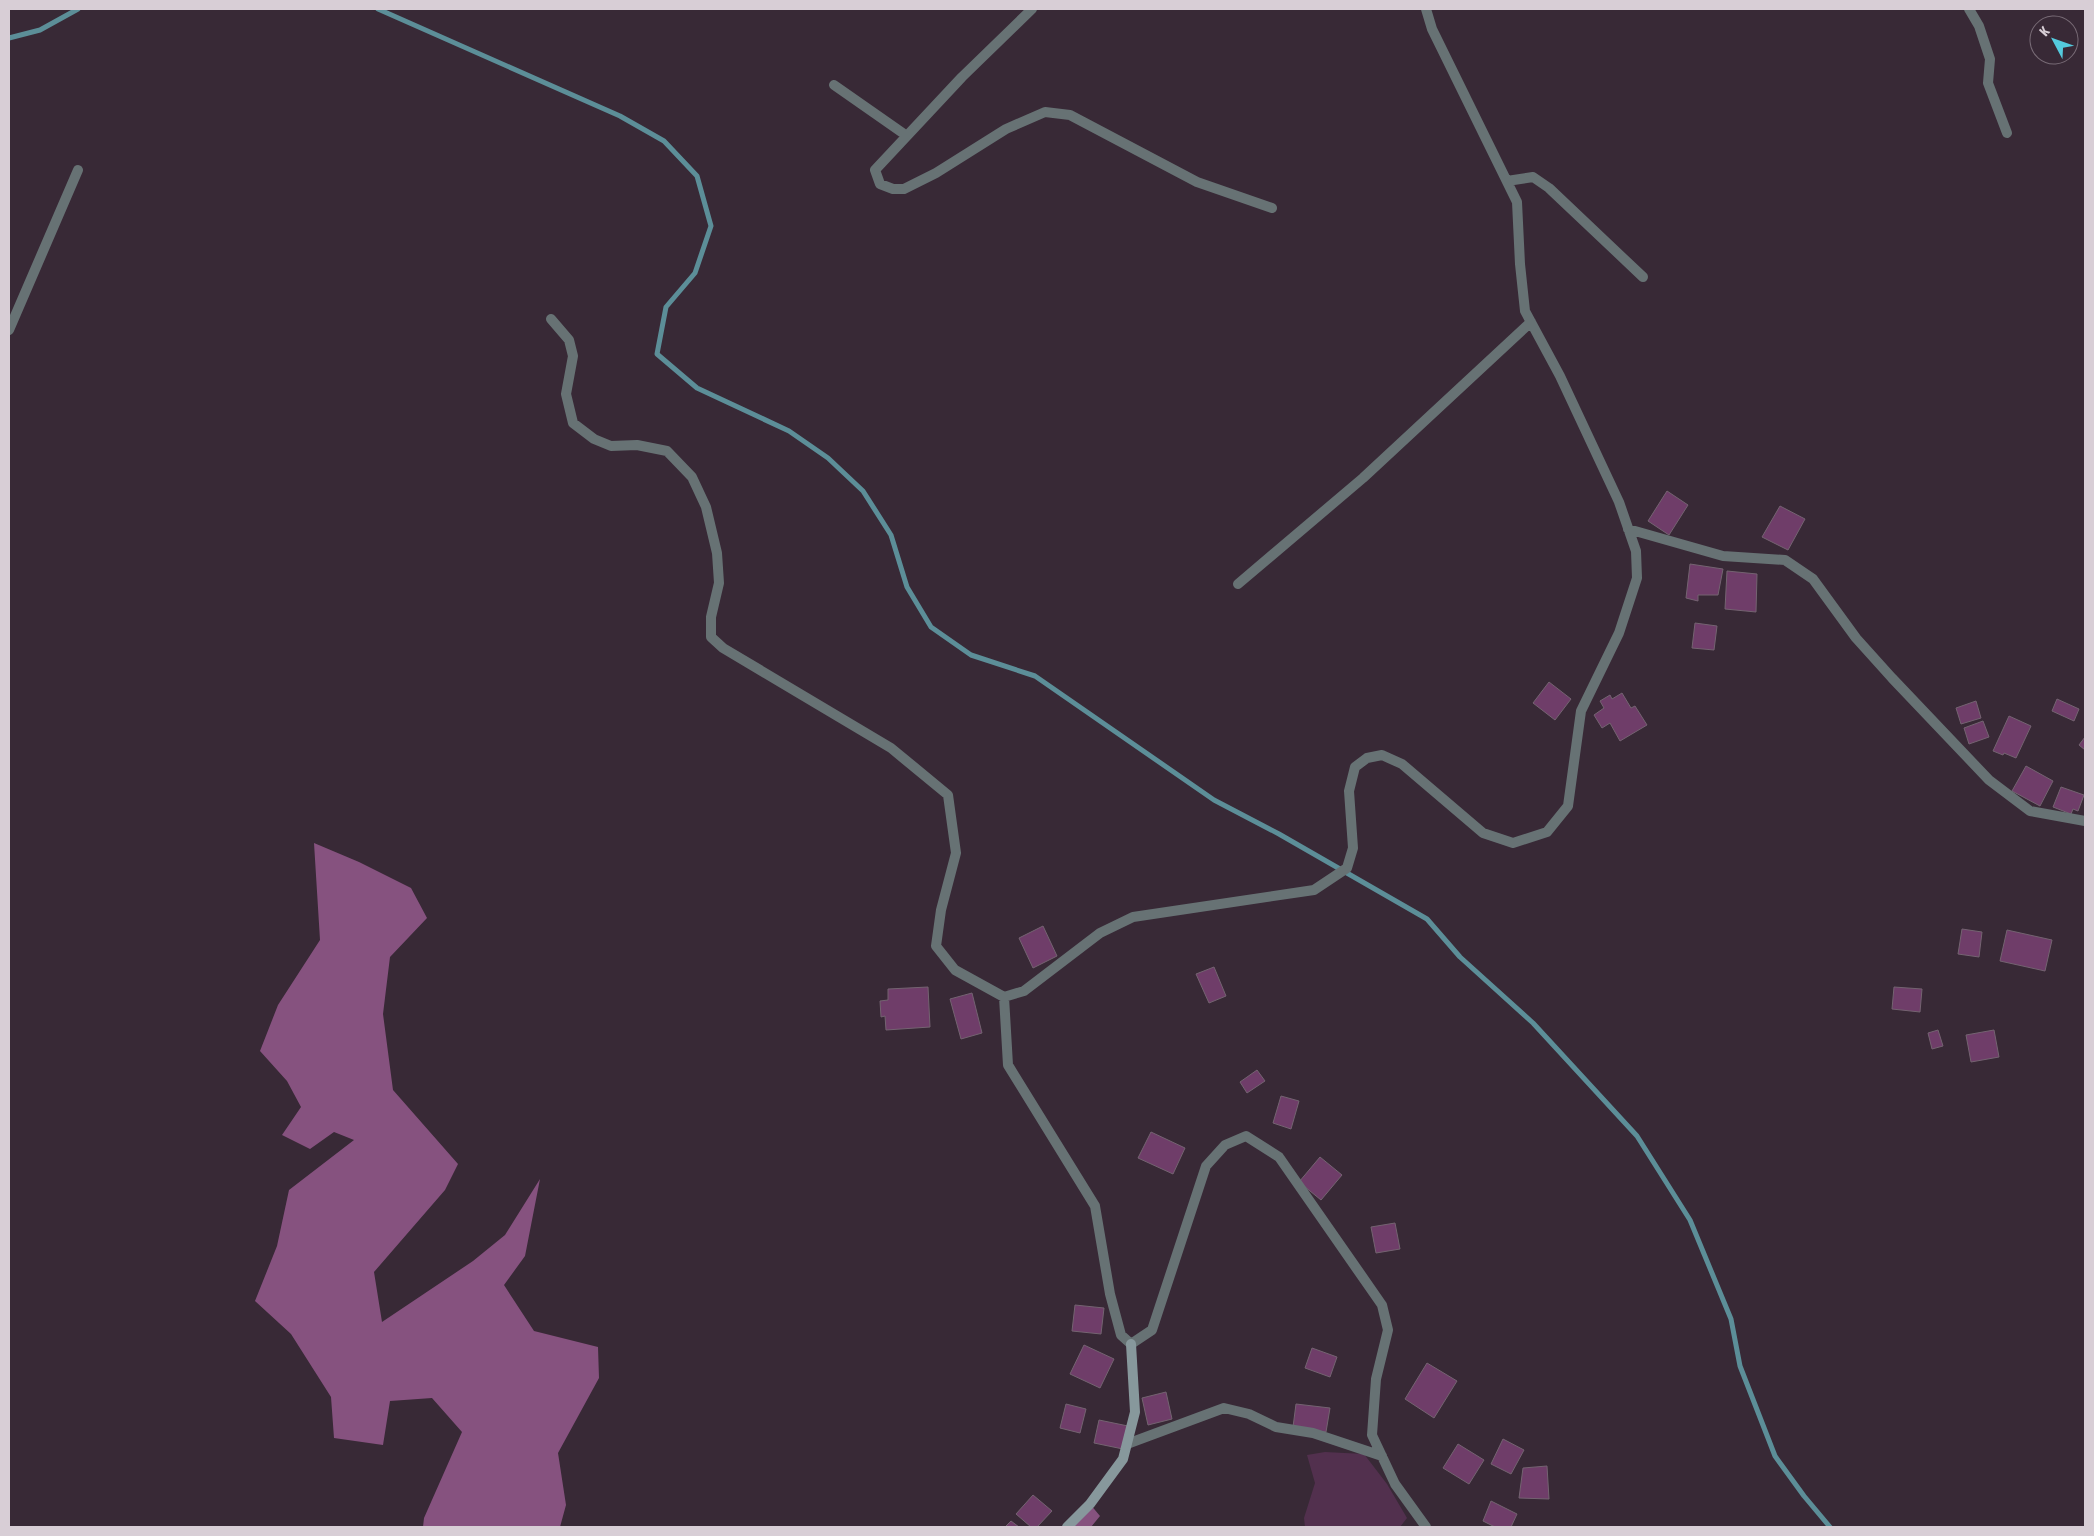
<svg xmlns="http://www.w3.org/2000/svg" width="2094" height="1536" font-family="'Asap Condensed',sans-serif">
	<rect width="100%" height="100%" fill="#382936"/>
	<!-- green -->
	<path fill="#52304e" d="M1325,1452L1364,1454L1387,1484L1407,1518L1400,1527H1305L1304,1518L1315,1483L1307,1455Z"/>
	<!-- forest -->
	<path fill="#86527f" d="M314,843L359,862L411,888L427,918L390,957L383,1014L393,1090L458,1164L445,1190L374,1272L382,1322L473,1261L505,1235L540,1179L525,1256L504,1285L534,1331L598,1347L599,1378L558,1453L566,1505L560,1527H423L424,1518L462,1432L432,1398L390,1401L383,1445L334,1438L331,1397L291,1334L255,1301L277,1246L289,1190L354,1140L334,1132L310,1149L282,1135L301,1107L287,1081L260,1051L278,1005L320,940Z
		M1090,1504L1100,1516L1091,1527H1065Z"/>
	<g fill="none" stroke-linecap="round" stroke-linejoin="round">
		<!-- stream -->
		<path stroke="#5c8e98" stroke-width="5" d="M378,9L620,116L664,141L697,176L711,226L695,273L666,307L657,354L697,388L789,431L828,458L863,491L891,535L907,587L931,627L971,655L1035,676L1214,800L1279,834L1427,919L1460,957L1533,1023L1637,1136L1690,1220L1731,1319L1740,1366L1775,1456L1804,1496L1830,1527
			M9,38L40,30L78,9"/>
	</g>
	<!-- building -->
	<path fill="#6f3d69" stroke="#746371" d="M1667,491L1688,505L1669,535L1648,521Z
		M1780,506L1805,519L1788,550L1762,537Z
		M1690,564L1723,569L1718,595H1698V601L1686,598Z
		M1727,571L1757,574L1756,612L1725,609Z
		M1695,623L1717,626L1714,650L1692,648Z
		M1549,682L1571,699L1555,720L1533,703Z
		M1622,693L1631,708L1635,706L1647,725L1620,741L1610,723L1602,728L1594,715L1604,708L1600,701L1610,695L1612,699Z
		M2057,699L2079,709L2074,721L2052,711Z
		M1976,701L1981,718L1961,724L1956,708Z
		M2009,716L2031,726L2016,758L2004,753L2003,755L1993,751Z
		M1983,721L1989,737L1969,744L1964,728Z
		M2085,737V750L2079,745Z
		M2026,766L2053,781L2040,806L2012,791Z
		M2061,787L2084,795L2078,811L2073,809L2071,814L2053,807Z
		M1043,926L1057,956L1033,968L1019,938Z
		M1962,929L1982,932L1979,957L1958,954Z
		M2007,930L2052,940L2045,971L2000,961Z
		M1214,967L1226,996L1209,1003L1196,974Z
		M928,987L930,1027L886,1030L885,1016L881,1017L880,1001L888,1000V989Z
		M1894,987L1922,989L1920,1012L1892,1009Z
		M972,993L982,1033L961,1039L950,999Z
		M1938,1030L1943,1046L1932,1049L1928,1033Z
		M1994,1030L1999,1057L1971,1062L1966,1035Z
		M1257,1070L1265,1081L1247,1093L1240,1082Z
		M1281,1096L1299,1101L1291,1129L1273,1123Z
		M1151,1132L1185,1148L1173,1174L1138,1158Z
		M1320,1157L1342,1175L1321,1200L1299,1182Z
		M1395,1223L1400,1249L1376,1253L1371,1227Z
		M1075,1305L1104,1308L1101,1334L1072,1331Z
		M1084,1345L1114,1359L1100,1388L1070,1374Z
		M1312,1348L1337,1357L1330,1377L1305,1368Z
		M1427,1363L1457,1381L1434,1418L1405,1399Z
		M1166,1392L1172,1419L1148,1425L1142,1398Z
		M1066,1404L1086,1409L1080,1433L1060,1428Z
		M1296,1404L1330,1408L1326,1432L1293,1427Z
		M1099,1420L1128,1426L1123,1449L1094,1443Z
		M1503,1439L1524,1450L1511,1474L1491,1464Z
		M1458,1444L1484,1460L1469,1484L1443,1468Z
		M1547,1466L1549,1499L1519,1498L1523,1468Z
		M1033,1495L1052,1511L1037,1527H1031L1016,1514Z
		M1491,1501L1517,1514L1511,1527H1495L1483,1521Z
		M1011,1521L1019,1527H1005Z"/>
	<g fill="none" stroke-linecap="round" stroke-linejoin="round">
		<!-- street -->
		<path stroke="#677274" stroke-width="10" d="M1032,9L962,77L875,170L880,184L893,189H904L936,173L1006,129L1045,112L1070,115L1197,182L1272,208
			M1969,9L1979,26L1990,59L1988,83L2007,133
			M834,85L907,136
			M1507,181L1533,177L1549,188L1643,277
			M551,319L569,340L573,356L566,394L573,423L594,439L611,446L637,445L667,451L692,477L706,507L717,553L719,583L711,617V637L723,648L891,748L948,795L956,853L941,910L936,946L955,970L1004,997L1024,991L1100,933L1133,917L1314,890L1347,868L1353,848L1349,791L1355,767L1367,758L1382,755L1402,764L1483,833L1513,843L1547,832L1568,806L1581,711L1619,633L1637,578L1636,551L1619,502L1560,376L1525,311L1520,264L1517,202L1432,29L1426,9
			M9,330L78,170
			M1628,529L1723,556L1785,560L1813,579L1856,638L1892,678L1989,780L2030,811L2085,821
			M1238,584L1363,478L1531,322
			M1004,997L1008,1065L1095,1206L1110,1294L1121,1335L1131,1344L1152,1330L1206,1166L1225,1145L1246,1136L1279,1157L1382,1305L1388,1330L1376,1379L1372,1435L1395,1484L1426,1527
			M1127,1444L1224,1408L1249,1414L1276,1427L1313,1433L1382,1456"/>
		<!-- secondary -->
		<path stroke="#87989c" stroke-width="10" d="M1067,1527L1090,1504L1123,1459L1135,1412L1131,1344"/>
	</g>
	<!-- border -->
	<rect width="2094" height="1536" fill="none" stroke="#d8ced6" stroke-width="20"/>
	<!-- north arrow -->
	<g transform="translate(2054 40) rotate(311)"><circle r="24" fill="#382936" stroke="#786b76"/>
	<path d="M0-4L9 19L0 12L-9 19Z" fill="#54cadd"/>
	<text y="-8" font-size="14" font-weight="bold" text-anchor="middle" fill="#d8ced6">K</text>
	</g>
</svg>
